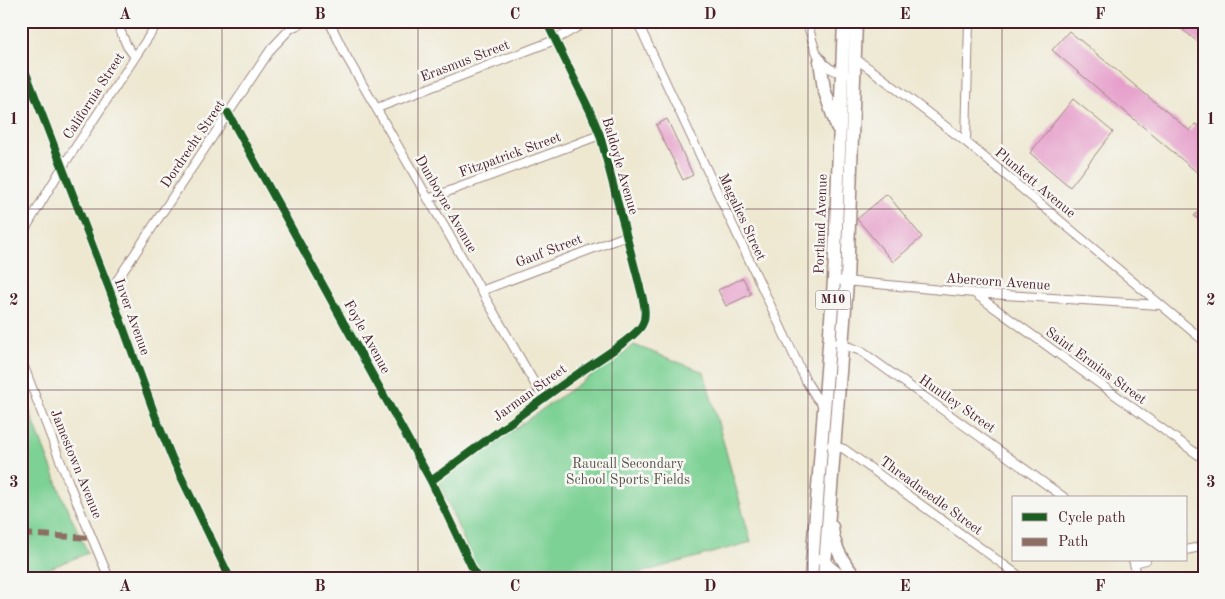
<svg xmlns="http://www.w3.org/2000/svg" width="1225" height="599" font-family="'Old Standard TT',serif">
	<rect width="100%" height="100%" fill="#f6f6f2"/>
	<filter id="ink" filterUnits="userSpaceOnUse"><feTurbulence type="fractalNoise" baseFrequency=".02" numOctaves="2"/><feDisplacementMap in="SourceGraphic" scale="10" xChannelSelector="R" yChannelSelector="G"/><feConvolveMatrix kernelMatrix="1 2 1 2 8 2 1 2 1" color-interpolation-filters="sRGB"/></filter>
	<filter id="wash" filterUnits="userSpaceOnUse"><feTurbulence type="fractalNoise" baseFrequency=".0096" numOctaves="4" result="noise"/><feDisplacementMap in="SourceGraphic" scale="20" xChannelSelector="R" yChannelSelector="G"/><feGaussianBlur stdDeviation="1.12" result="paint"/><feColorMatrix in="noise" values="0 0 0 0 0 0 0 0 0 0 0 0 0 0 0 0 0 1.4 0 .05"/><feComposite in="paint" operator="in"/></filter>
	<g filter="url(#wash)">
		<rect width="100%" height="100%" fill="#eee8d1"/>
		<!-- green -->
		<path fill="#7dd194" stroke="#647860" d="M634,345L704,372L751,542L636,574V578H480L439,482Z
			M21,389L66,506L88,553L25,578H21Z"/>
		<g id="blocks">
			<!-- building -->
			<path fill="#e69fcb" d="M1172,21H1204V47Z
				M1069,31L1190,131L1195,124L1204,128V168L1199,174L1052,50Z
				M1073,99L1113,132L1070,187L1030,153Z
				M667,119L693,175L683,180L656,125Z
				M887,194L922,237L893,262L857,219Z
				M1204,205V223L1194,216Z
				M743,278L751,294L726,306L718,290Z"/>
		</g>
	</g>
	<g filter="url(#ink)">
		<use href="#blocks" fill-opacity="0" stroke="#9c847e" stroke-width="1"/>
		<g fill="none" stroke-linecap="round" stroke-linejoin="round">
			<!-- minor casing -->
			<g stroke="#9c847e" stroke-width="10">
				<path id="minor" d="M116,21L127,46L135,57
					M329,21L345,54L543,398
					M637,21L806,381L816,397L825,408
					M807,21C814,46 815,68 845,74
					M853,57L873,71L966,142L1204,341
					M21,60L110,291L156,418L172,458L230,578
					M377,108L555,40L588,21
					M228,113L431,481L477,578
					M966,142L969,21
					M428,199L600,135
					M21,236L63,166L159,21
					M834,280L974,293L1159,305
					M110,291L271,49L290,29L305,21
					M481,291L626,236
					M974,293L1204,459
					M838,343L861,351L1065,498
					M21,359L70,486L109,578
					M831,445L844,449L851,454L1022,578
					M431,481C480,445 529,408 579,373C592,364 635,338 642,325C647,316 644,304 642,295L600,135L590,111L546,21
					M1186,550L1204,546
					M1133,560L1138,578
					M1134,563L1146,560"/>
			</g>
			<!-- tertiary casing -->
			<g stroke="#9c847e" stroke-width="12">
				<path id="tertiary" d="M821,559L844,578"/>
			</g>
			<!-- primary casing -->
			<g stroke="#9c847e" stroke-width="15">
				<path id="primary" d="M820,61L824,89L837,127
					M832,527C833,546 844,564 856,578
					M811,578L834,280L844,21
					M824,578L847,282L856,21"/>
			</g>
			<!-- minor -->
			<use href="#minor" stroke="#fff" stroke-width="8"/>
			<!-- tertiary -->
			<use href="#tertiary" stroke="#fff" stroke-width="10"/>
			<!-- primary -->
			<use href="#primary" stroke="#fff" stroke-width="12"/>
			<!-- quiet -->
			<path stroke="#8d6e63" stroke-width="6" stroke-dasharray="12 6" stroke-linecap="butt" d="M21,534L92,538"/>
			<!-- cycleway casing -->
			<g stroke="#f6f6f2" stroke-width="11">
				<path id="cycleway" d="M21,60L110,291L156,418L172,458L230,578
					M228,113L431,481L477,578
					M431,481C480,445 529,408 579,373C592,364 635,338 642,325C647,316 644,304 642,295L600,135L590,111L546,21"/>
			</g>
			<!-- cycleway -->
			<use href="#cycleway" stroke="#1b5e20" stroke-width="8"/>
		</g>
	</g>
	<!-- grid -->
	<path fill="none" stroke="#4a1f2b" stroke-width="1" stroke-opacity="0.55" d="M222,21V578M418,21V578M612,21V578M808,21V578M1002,21V578M21,209H1204M21,390H1204"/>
	<g text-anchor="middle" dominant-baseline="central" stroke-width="5" stroke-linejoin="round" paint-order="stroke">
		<!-- shield labels -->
		<rect fill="#f6f6f2" stroke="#7e6067" stroke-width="1" x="815.5" y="290.5" width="35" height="19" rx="4"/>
		<g font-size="12" font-weight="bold" fill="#4a1f2b">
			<text x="833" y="300">M10</text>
		</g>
		<!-- street labels -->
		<g font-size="14" fill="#4a1f2b" stroke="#f6f6f2">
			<text transform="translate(465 61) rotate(-21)">Erasmus Street</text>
			<text transform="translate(94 96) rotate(-57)">California Street</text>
			<text transform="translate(193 144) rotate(-56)">Dordrecht Street</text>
			<text transform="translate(510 155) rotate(-20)">Fitzpatrick Street</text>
			<text transform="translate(620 166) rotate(74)">Baldoyle Avenue</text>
			<text transform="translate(1035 183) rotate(40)">Plunkett Avenue</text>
			<text transform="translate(446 204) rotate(60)">Dunboyne Avenue</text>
			<text transform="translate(742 217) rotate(65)">Magalies Street</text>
			<text transform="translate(821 224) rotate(-88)">Portland Avenue</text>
			<text transform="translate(549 251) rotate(-21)">Gauf Street</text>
			<text transform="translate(998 282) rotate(4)">Abercorn Avenue</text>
			<text transform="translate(132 317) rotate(70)">Inver Avenue</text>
			<text transform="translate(367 337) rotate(61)">Foyle Avenue</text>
			<text transform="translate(1096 366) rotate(36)">Saint Ermins Street</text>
			<text transform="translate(530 393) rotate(-36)">Jarman Street</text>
			<text transform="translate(957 404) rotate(35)">Huntley Street</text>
			<text transform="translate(76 464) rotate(68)">Jamestown Avenue</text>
			<text transform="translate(931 496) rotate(36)">Threadneedle Street</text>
		</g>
		<!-- park labels -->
		<g font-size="14" fill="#59544a" stroke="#f6f6f2">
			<text x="628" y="464">Raucall Secondary<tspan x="628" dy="16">School Sports Fields</tspan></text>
		</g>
	</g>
	<!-- margin -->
	<rect width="1225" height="599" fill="none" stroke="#f6f6f2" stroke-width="55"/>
	<!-- legend -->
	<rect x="1012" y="496" width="175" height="65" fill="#f6f6f2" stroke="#b1a0a2"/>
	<rect x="1022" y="513" width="25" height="8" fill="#1b5e20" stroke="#b1a0a2"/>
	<text x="1058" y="522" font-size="15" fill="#4a1f2b">Cycle path</text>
	<rect x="1022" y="538" width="25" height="8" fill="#8d6e63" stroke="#b1a0a2"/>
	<text x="1058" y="546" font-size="15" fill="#4a1f2b">Path</text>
	<rect x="28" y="28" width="1170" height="544" fill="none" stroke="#4a1f2b" stroke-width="2"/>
	<g font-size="16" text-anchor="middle" font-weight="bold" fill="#4a1f2b">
		<text x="125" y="19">A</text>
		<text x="320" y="19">B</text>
		<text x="515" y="19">C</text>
		<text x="710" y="19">D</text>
		<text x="905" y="19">E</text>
		<text x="1100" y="19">F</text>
		<text x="14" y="124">1</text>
		<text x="1211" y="124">1</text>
		<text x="14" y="305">2</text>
		<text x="1211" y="305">2</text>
		<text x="14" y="487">3</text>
		<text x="1211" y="487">3</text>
		<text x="125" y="591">A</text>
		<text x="320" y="591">B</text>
		<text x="515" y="591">C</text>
		<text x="710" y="591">D</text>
		<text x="905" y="591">E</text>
		<text x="1100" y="591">F</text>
	</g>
</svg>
